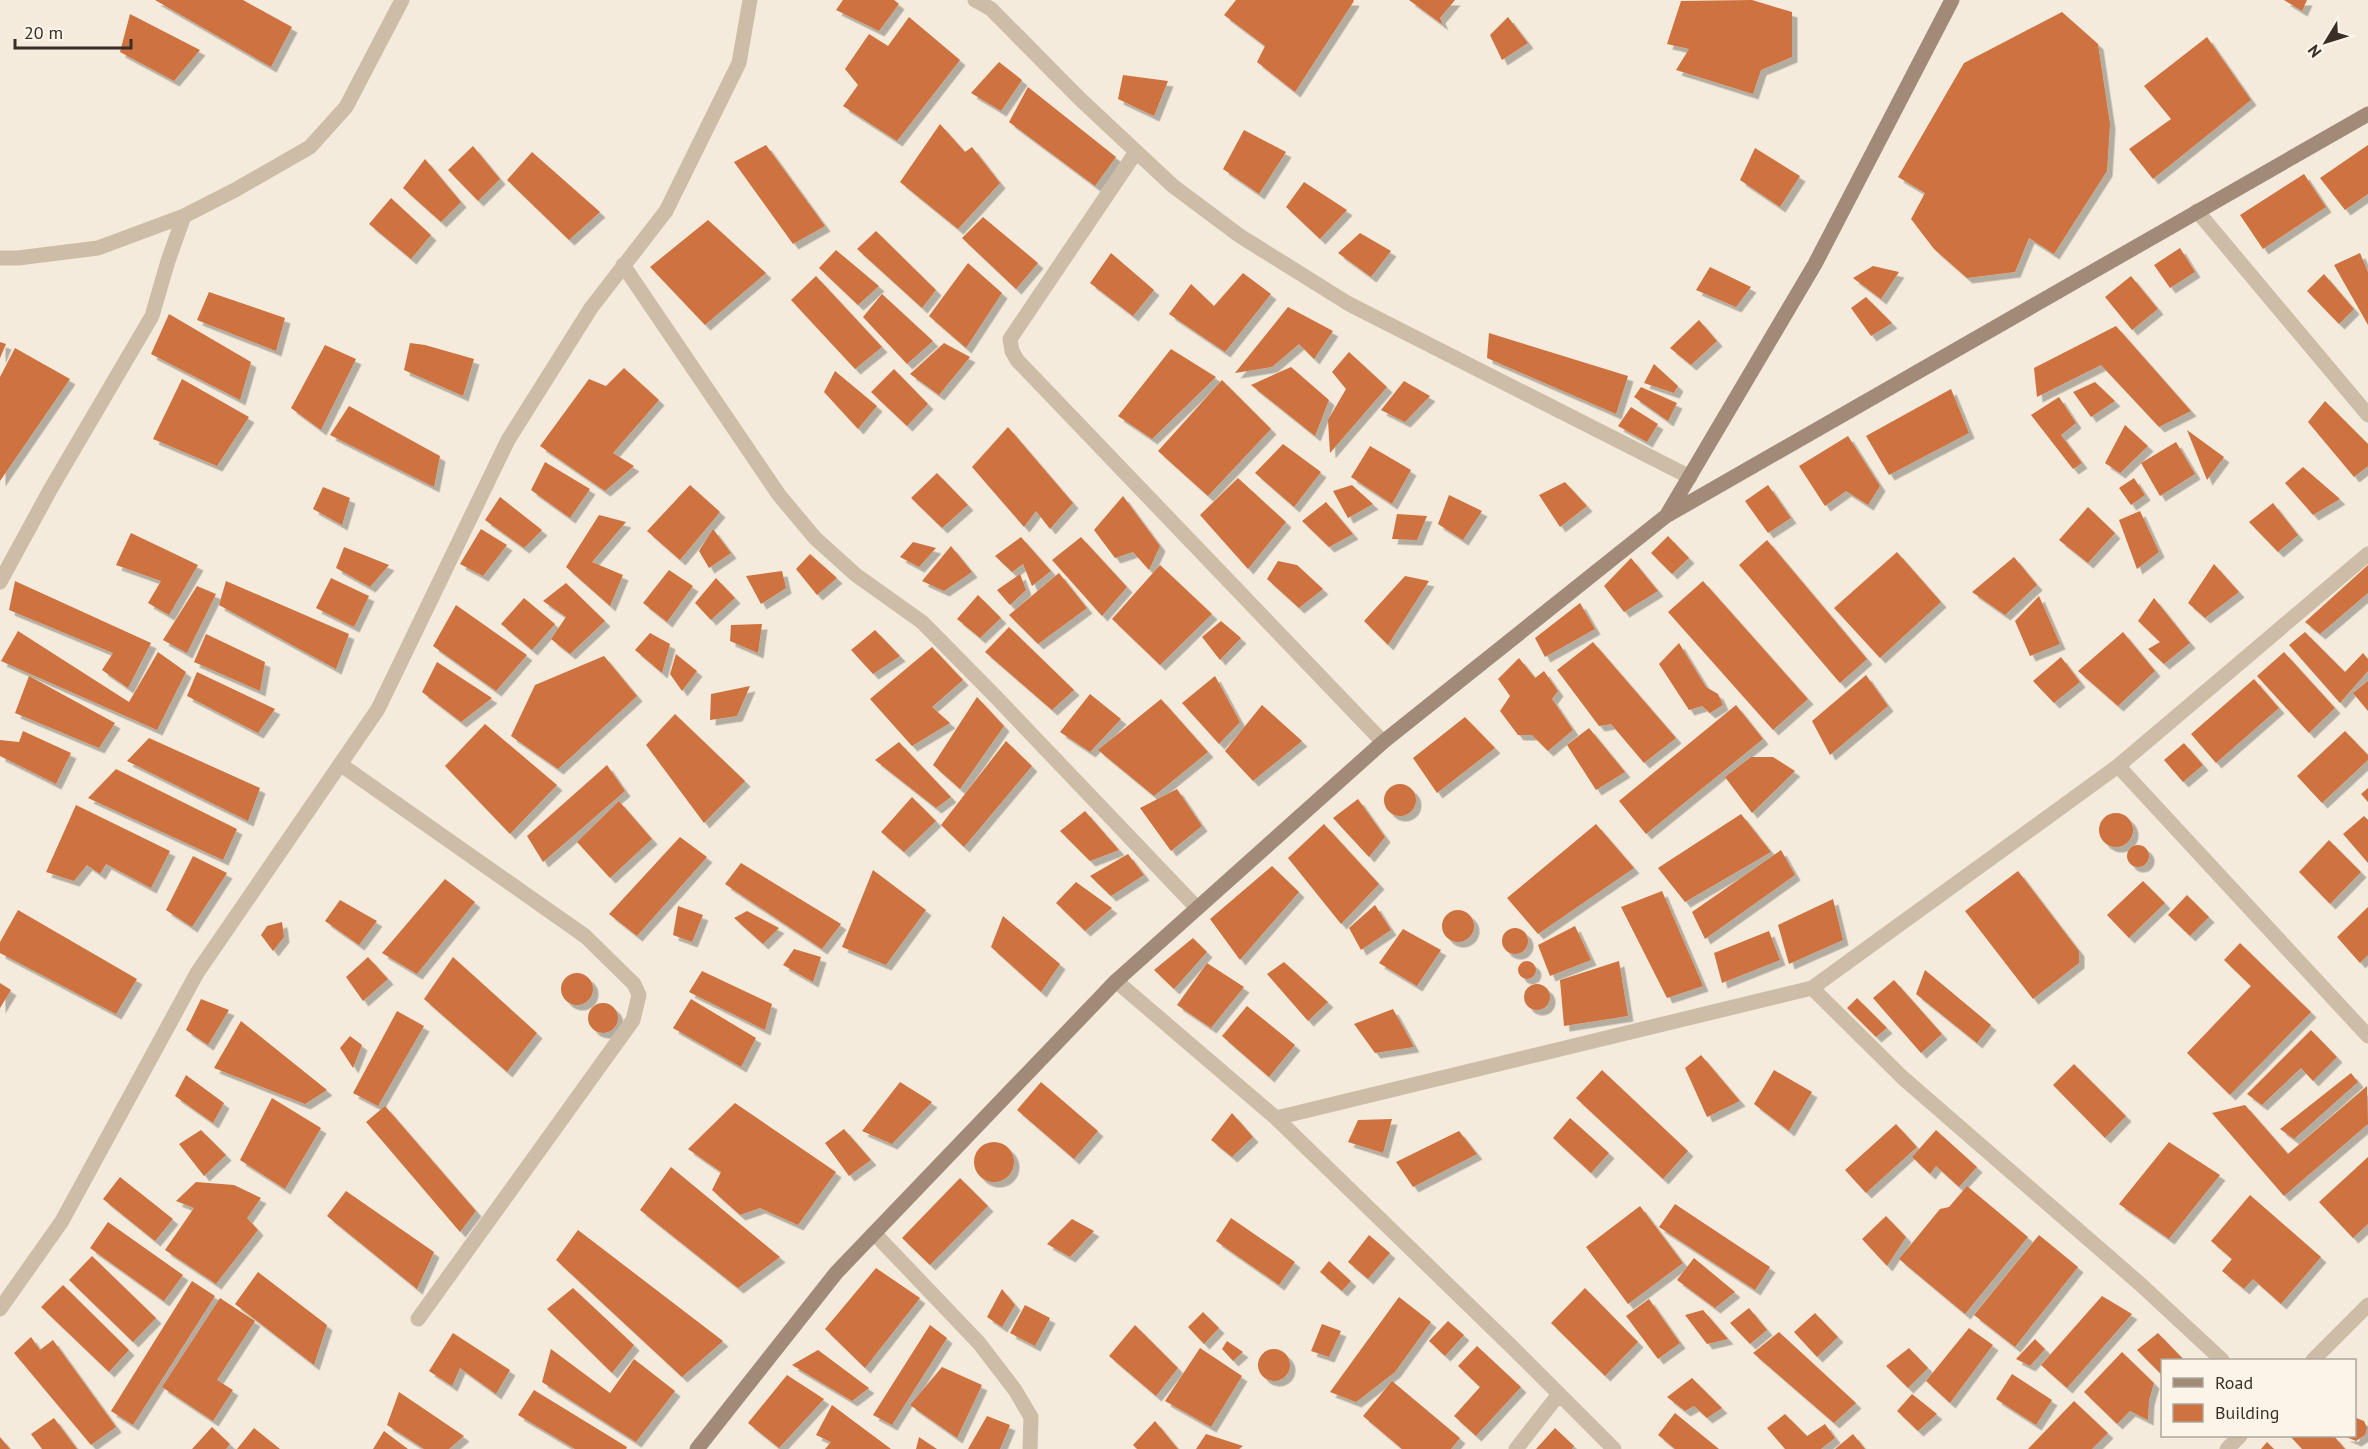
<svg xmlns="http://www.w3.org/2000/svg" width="2368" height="1449" font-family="'PT Sans',sans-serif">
	<defs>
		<filter id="shadow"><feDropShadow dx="5.5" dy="5.5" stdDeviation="0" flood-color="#0004"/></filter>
	</defs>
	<rect width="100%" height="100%" fill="#f4ebdc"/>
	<!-- building -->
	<path fill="#ce7240" filter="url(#shadow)" d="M155,0H243L292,27L271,67Z
		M843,0H894L899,4L879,31L836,10Z
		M1236,0H1353L1354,1L1295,92L1257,62L1265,46L1224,15Z
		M1409,0H1455L1440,18L1443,25Z
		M1752,0L1792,12V57L1761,70L1753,94L1676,70L1689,49L1667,44L1681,1Z
		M2284,0H2307L2302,11Z
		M2062,12L2098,44L2110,124L2107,171L2054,254L2029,238L2015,272L1967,278L1934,249L1911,219L1925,193L1898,177L1964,63Z
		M130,14L200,50L174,81L120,52Z
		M909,17L960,60L897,141L843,106L858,85L845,69L869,34L888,46Z
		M1508,17L1528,43L1502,60L1490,35Z
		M2207,37L2251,100L2153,179L2129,149L2171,119L2144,86Z
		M999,62L1022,80L1001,111L971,93Z
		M1123,75L1168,81L1154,116L1118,99Z
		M1028,87L1116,157L1095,186L1009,122Z
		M940,124L965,152L972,147L1000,183L958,229L900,182Z
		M1244,130L1286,152L1259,194L1223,169Z
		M766,145L825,226L793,244L734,162Z
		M2368,145V194L2345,210L2320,178Z
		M473,146L500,179L478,201L448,170Z
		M1755,148L1800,176L1780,207L1740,180Z
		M532,152L600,212L569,240L507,180Z
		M425,159L461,202L441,222L403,188Z
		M2304,174L2326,207L2263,249L2240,215Z
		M1304,182L1347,210L1320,239L1286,207Z
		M391,198L431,235L411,259L369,224Z
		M983,217L1038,263L1016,289L962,238Z
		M708,220L766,273L705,325L650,267Z
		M876,231L936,290L922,308L857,249Z
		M1360,233L1391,251L1371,277L1338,253Z
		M2180,248L2195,272L2170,288L2154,265Z
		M836,250L879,286L858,305L819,268Z
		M1111,253L1154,290L1133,316L1090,283Z
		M2360,253L2368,272V325L2334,265Z
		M968,263L1002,293L966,348L929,316Z
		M1873,266L1899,272L1881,299L1853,278Z
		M1710,267L1751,287L1736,307L1696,290Z
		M1243,273L1271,294L1225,352L1169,314L1191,284L1214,306Z
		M2324,274L2354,309L2339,324L2307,291Z
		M816,276L882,347L855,369L791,300Z
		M2131,276L2158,309L2132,330L2105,297Z
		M209,292L285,318L276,351L197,320Z
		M882,294L933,341L907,364L863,317Z
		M1866,297L1892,323L1871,336L1851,308Z
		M1288,307L1333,331L1314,359L1299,344L1272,367L1235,373Z
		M169,314L251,362L240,400L151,354Z
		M1699,320L1717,341L1691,365L1670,348Z
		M2116,326L2191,411L2159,427L2101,365L2037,397L2034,368Z
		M1489,333L1628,376L1616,414L1487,358Z
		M0,342L6,344L0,358Z
		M410,343L425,345L474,359L463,396L404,370Z
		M944,343L970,357L939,395L910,374Z
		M325,345L356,359L321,430L291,408Z
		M15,348L70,379L0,481V377Z
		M1171,349L1216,377L1152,439L1118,416Z
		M1349,352L1387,387L1330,453L1328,420L1346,389L1332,372Z
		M1654,364L1678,386L1674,393L1644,383Z
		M1291,367L1329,400L1315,436L1251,385Z
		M624,368L659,400L613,453L634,466L605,491L540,446L589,379L606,386Z
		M894,369L928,404L907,426L871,392Z
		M835,371L877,406L858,429L824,392Z
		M182,379L249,417L217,466L153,439Z
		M1222,380L1271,429L1208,496L1158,451Z
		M1404,381L1430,396L1405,422L1381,410Z
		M2095,382L2115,401L2091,417L2073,392Z
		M1641,387L1677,403L1668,421L1634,397Z
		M1951,389L1969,433L1889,475L1866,436Z
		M2059,397L2076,423L2061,435L2082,463L2073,469L2031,415Z
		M2325,401L2368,444V466L2354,477L2308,422Z
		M349,406L440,456L434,487L330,435Z
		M1631,407L1658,424L1647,442L1618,426Z
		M2125,425L2148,446L2120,473L2105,463Z
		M1008,427L1073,503L1050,529L1036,511L1024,527L972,467Z
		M2187,430L2224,457L2207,480Z
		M1848,436L1880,486L1868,505L1846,491L1825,506L1799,466Z
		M2176,442L2195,474L2160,496L2141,463Z
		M1283,444L1321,472L1294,507L1255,473Z
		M1370,446L1411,470L1392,504L1351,477Z
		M545,462L590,489L570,518L531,490Z
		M2303,467L2340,499L2313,515L2285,483Z
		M937,473L968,505L942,528L911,498Z
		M1238,478L1286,522L1248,569L1200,515Z
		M2134,478L2145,495L2131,505L2119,488Z
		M1565,482L1587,506L1560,527L1539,495Z
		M690,485L720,512L680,560L647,531Z
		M1352,485L1373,504L1348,518L1333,491Z
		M1768,485L1791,518L1768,533L1745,501Z
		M323,487L350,498L342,525L313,509Z
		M1449,495L1482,511L1463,540L1438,524Z
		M1123,496L1160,546L1149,570L1133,552L1115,558L1094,530Z
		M500,497L542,530L524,548L485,520Z
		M1326,502L1353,534L1329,547L1302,521Z
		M2273,503L2298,535L2278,552L2249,522Z
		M2088,507L2115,533L2088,563L2059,540Z
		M2140,511L2159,552L2137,569L2119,520Z
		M1397,514L1427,516L1417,540L1392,539Z
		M599,515L626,522L592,562L623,575L610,606L566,567Z
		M481,529L507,545L483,576L460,564Z
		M713,529L731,553L709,568L699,551Z
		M131,533L198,565L169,615L148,603L161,581L116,565Z
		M1668,536L1689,558L1672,574L1651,553Z
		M1021,537L1051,571L1032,586L1023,564L1012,572L995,556Z
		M1081,537L1127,587L1102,616L1052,560Z
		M1767,540L1867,659L1840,683L1739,565Z
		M913,542L936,548L919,567L900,557Z
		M951,546L972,572L944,591L922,581Z
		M344,547L389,565L370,587L336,568Z
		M1897,552L1941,602L1880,658L1834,608Z
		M810,554L837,578L817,595L796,569Z
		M2014,557L2037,585L2005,615L1972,592Z
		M1631,558L1658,591L1624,612L1604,586Z
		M1278,561L1297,565L1323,589L1299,608L1267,579Z
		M2214,564L2239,592L2205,618L2188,603Z
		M1160,565L1212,614L1160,665L1112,619Z
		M2368,565V593L2320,634L2305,622Z
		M669,570L693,586L667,622L643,603Z
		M782,571L786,588L761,604L746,576Z
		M1059,573L1087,608L1038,644L1009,615Z
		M1020,574L1026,590L1010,605L997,590Z
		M1405,576L1429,581L1388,645L1364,621Z
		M331,578L369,596L354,627L316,608Z
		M716,578L735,598L711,620L695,603Z
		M15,581L151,643L128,688L102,670L113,653L9,610Z
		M226,581L349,634L336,669L219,605Z
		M1703,581L1808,699L1773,730L1668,612Z
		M566,583L605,621L570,654L551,639L566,617L543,601Z
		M197,586L216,594L187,653L163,640Z
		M978,595L1001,618L980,638L957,619Z
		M2039,596L2060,644L2030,656L2015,621Z
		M524,598L555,624L532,650L501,624Z
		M2154,598L2190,643L2164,664L2148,649L2160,642L2138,621Z
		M1580,603L1595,629L1545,657L1535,638Z
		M456,605L527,655L496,691L433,646Z
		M1221,621L1241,638L1220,660L1202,637Z
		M762,624L758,653L730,641L731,625Z
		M1009,627L1074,690L1052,710L985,652Z
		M875,630L900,656L873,674L851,650Z
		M18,631L129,702L158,652L186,672L157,730L1,661Z
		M2123,632L2155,671L2118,706L2078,671Z
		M2305,632L2345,672L2363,653L2368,659V671L2340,703L2289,645Z
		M650,633L670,644L662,673L635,650Z
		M206,634L265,662L260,691L194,662Z
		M1593,642L1676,738L1644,763L1611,724L1599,726L1557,670Z
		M1679,643L1706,687L1718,694L1723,705L1710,713L1702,706L1689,710L1659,664Z
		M932,647L963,680L932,707L950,723L912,746L870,699Z
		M2284,652L2335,708L2309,733L2257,676Z
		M676,654L697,671L682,691L670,674Z
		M604,656L637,696L558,769L511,736L535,685Z
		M2061,657L2080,682L2054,703L2033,681Z
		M1519,658L1535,678L1544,671L1558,691L1552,699L1573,730L1548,751L1532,735H1518L1500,711L1510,696L1498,679Z
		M437,662L492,698L461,722L422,692Z
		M197,672L275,709L258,733L187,696Z
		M1866,675L1888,706L1830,755L1812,721Z
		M29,676L115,723L99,748L15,713Z
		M1215,676L1240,722L1219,744L1182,703Z
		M2254,679L2279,708L2216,763L2191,734Z
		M2368,681V711L2353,693Z
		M750,686L737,716L710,720L711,694Z
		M1090,694L1121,719L1090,752L1060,732Z
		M977,697L1004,726L960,789L933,765Z
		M1161,699L1208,752L1154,796L1098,750Z
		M1262,705L1302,741L1253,781L1225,751Z
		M1736,705L1763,739L1646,834L1619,801Z
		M675,714L745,781L704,823L646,745Z
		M1465,717L1495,748L1437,793L1413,758Z
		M485,724L557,785L510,834L445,766Z
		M1589,728L1625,772L1596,790L1567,745Z
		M23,731L71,753L56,784L0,756V740L19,742Z
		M2345,731L2368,755V760L2322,803L2297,776Z
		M149,738L260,788L248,821L127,761Z
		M1006,741L1032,766L964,847L941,825Z
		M899,742L951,797L936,808L875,760Z
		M2184,743L2203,765L2183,782L2164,760Z
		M1751,757H1773L1795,771L1752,813L1725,777Z
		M607,765L625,791L543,862L527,836Z
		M116,769L237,829L223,860L88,798Z
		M1384 800a16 16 0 1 1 32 0a16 16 0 1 1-32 0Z
		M2368,788V802L2361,794Z
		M1177,789L1202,826L1171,851L1140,808Z
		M912,797L936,821L904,852L881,832Z
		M1358,799L1385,837L1369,857L1333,818Z
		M619,801L652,839L610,878L577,842Z
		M76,805L170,851L151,888L106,864L100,874L87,865L74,881L46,872Z
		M1085,811L1119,850L1090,861L1060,831Z
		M2099 830a17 17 0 1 1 34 0a17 17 0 1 1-34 0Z
		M1741,814L1771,852L1685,902L1658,868Z
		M2364,816L2368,820V863L2343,834Z
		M1324,824L1379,884L1341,924L1288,858Z
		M1596,824L1634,868L1538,934L1507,898Z
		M680,837L707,857L637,936L609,914Z
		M2329,840L2361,872L2330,904L2299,872Z
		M2127 856a11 11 0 1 1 22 0a11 11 0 1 1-22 0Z
		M1781,850L1795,875L1705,939L1692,912Z
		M1128,854L1144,875L1111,896L1090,876Z
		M193,856L227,873L192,927L166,910Z
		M741,863L841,924L822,949L725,884Z
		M1272,866L1299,892L1240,960L1210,919Z
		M873,870L926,910L886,965L842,947Z
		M2018,871L2079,951V963L2033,999L1965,911Z
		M445,879L475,902L417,974L382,953Z
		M2143,881L2165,903L2129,938L2107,915Z
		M1076,882L1112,908L1085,931L1056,903Z
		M1662,891L1703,986L1667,998L1621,907Z
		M2187,895L2209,917L2190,936L2168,915Z
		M1833,899L1843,940L1789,964L1778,925Z
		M340,900L377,921L359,945L325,921Z
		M1375,905L1391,930L1361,950L1349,928Z
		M678,906L703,915L692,942L673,935Z
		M2368,907V955L2360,963L2337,937Z
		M1442 926a16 16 0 1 1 32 0a16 16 0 1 1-32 0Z
		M18,910L137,979L116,1014L0,953V942Z
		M747,911L779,928L763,944L734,918Z
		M1003,916L1060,964L1041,992L991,947Z
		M282,922L284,937L273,951L261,935L267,926Z
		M1575,926L1591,960L1550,976L1538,945Z
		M1502 941a13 13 0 1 1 26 0a13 13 0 1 1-26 0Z
		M1403,929L1441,950L1417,986L1379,963Z
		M1769,931L1780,960L1722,983L1714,953Z
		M1193,938L1207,952L1174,989L1154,970Z
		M2240,943L2311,1012L2230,1095L2187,1053L2251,986L2224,960Z
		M794,949L821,957L813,982L783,965Z
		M368,957L388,979L363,1001L346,977Z
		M453,957L537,1033L507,1072L424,999Z
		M1518 970a9 9 0 1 1 18 0a9 9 0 1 1-18 0Z
		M1619,961L1628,1016L1564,1026L1560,980Z
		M1284,962L1328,1002L1308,1021L1267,974Z
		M1207,963L1244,987L1211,1028L1177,1005Z
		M1925,970L1991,1025L1977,1043L1916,994Z
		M702,971L772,1004L765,1030L689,992Z
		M561 989a16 16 0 1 1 32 0a16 16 0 1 1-32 0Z
		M1894,980L1942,1034L1921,1053L1873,998Z
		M0,983L11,990L0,1008Z
		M1524 997a13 13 0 1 1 26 0a13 13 0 1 1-26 0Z
		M1857,998L1887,1028L1876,1037L1847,1008Z
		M201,999L229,1010L208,1045L186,1030Z
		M691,999L756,1038L741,1067L673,1028Z
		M588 1018a15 15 0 1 1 30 0a15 15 0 1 1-30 0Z
		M1247,1006L1295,1045L1269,1077L1222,1036Z
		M1393,1009L1414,1047L1375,1053L1354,1024Z
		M397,1011L424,1026L378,1106L353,1093Z
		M241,1021L327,1090L305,1104L214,1068Z
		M2311,1030L2337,1057L2313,1081L2301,1068L2262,1105L2247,1094Z
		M350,1036L362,1045L353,1068L340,1048Z
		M1701,1055L1740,1101L1707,1117L1685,1068Z
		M2074,1064L2126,1116L2105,1138L2053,1085Z
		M1602,1070L1688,1151L1663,1179L1576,1098Z
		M1774,1070L1812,1092L1789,1131L1754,1104Z
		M2351,1073L2358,1082L2294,1139L2280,1129Z
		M186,1075L224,1103L213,1123L175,1096Z
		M900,1082L932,1102L892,1144L862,1131Z
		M1041,1082L1098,1131L1074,1159L1017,1110Z
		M2367,1086L2368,1124L2284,1196L2212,1113L2245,1105L2288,1154Z
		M272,1098L321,1128L285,1189L240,1160Z
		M735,1103L836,1172L798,1225L760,1208L740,1215L712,1190L721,1172L688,1149Z
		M385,1106L476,1211L460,1232L366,1122Z
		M1232,1113L1253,1137L1232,1157L1211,1140Z
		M1570,1118L1609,1153L1591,1173L1553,1138Z
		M1392,1119L1383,1153L1348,1142L1358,1120Z
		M1896,1124L1917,1147L1866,1193L1845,1170Z
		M844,1129L871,1160L849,1176L825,1143Z
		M201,1130L226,1155L204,1176L179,1144Z
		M1936,1130L1977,1167L1959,1187L1936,1166L1930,1174L1912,1157Z
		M1459,1131L1477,1154L1413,1187L1396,1162Z
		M974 1162a20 20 0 1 1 40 0a20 20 0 1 1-40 0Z
		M2169,1142L2220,1175L2169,1239L2119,1204Z
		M2368,1157V1224L2353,1238L2319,1202Z
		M671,1167L780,1257L738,1288L640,1210Z
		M120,1177L173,1219L155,1241L103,1199Z
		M960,1178L988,1206L930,1265L902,1238Z
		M196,1182L234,1185L261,1198L247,1218L258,1230L216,1284L165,1250L194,1208L176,1201Z
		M1967,1186L2028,1237L1965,1314L1899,1259L1940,1209L1949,1207Z
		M346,1191L434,1252L417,1289L327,1216Z
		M2250,1195L2321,1257L2281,1304L2253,1279L2244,1289L2222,1271L2232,1259L2211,1241Z
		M1675,1204L1770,1267L1755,1290L1659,1227Z
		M1640,1206L1683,1263L1628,1304L1586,1247Z
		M1886,1216L1906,1237L1887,1266L1862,1239Z
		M1231,1218L1295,1262L1279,1285L1216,1241Z
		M1072,1219L1094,1231L1070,1257L1047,1244Z
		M108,1222L183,1275L164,1301L90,1248Z
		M578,1230L723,1341L682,1377L556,1260Z
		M1369,1235L1390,1253L1368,1279L1348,1262Z
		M2039,1235L2078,1267L2015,1347L1974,1315Z
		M92,1256L156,1318L133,1342L69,1280Z
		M1694,1258L1735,1292L1715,1308L1677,1280Z
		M1329,1261L1351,1281L1342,1291L1320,1272Z
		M876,1268L920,1298L865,1368L825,1329Z
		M258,1272L327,1325L314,1365L235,1304Z
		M192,1281L215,1296L133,1425L111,1411Z
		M63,1285L129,1350L109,1372L41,1307Z
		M573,1288L634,1345L612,1373L547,1309Z
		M1585,1288L1638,1342L1605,1376L1551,1323Z
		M1002,1289L1015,1305L1002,1327L987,1317Z
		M2102,1296L2132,1314L2067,1388L2041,1365Z
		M1399,1297L1431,1322L1395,1372L1356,1402L1330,1392Z
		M220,1298L255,1321L217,1380L233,1390L213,1421L162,1387Z
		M1649,1299L1680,1343L1658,1359L1626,1316Z
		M1025,1305L1050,1318L1035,1346L1010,1333Z
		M1749,1308L1767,1330L1750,1344L1730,1323Z
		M1703,1310L1728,1339L1707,1344L1685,1315Z
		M1203,1312L1219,1328L1204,1344L1188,1327Z
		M1815,1313L1838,1337L1817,1357L1794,1332Z
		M1448,1321L1464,1335L1445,1356L1429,1341Z
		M1322,1324L1341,1331L1329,1357L1311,1351Z
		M930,1325L947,1338L892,1425L873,1415Z
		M1135,1325L1178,1368L1156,1396L1109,1356Z
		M1969,1328L1993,1345L1950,1403L1926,1381Z
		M1779,1332L1856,1403L1834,1423L1753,1353Z
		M453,1333L510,1370L496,1394L460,1368L452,1386L429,1371Z
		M2158,1333L2184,1360H2162V1375L2137,1350Z
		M31,1337L40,1350L53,1340L116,1427L91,1445L14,1353Z
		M2035,1339L2045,1349L2030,1366L2016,1359Z
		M1227,1341L1243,1352L1233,1361L1222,1349Z
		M1477,1346L1521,1387L1476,1436L1454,1416L1480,1387L1458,1366Z
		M1200,1348L1242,1376L1211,1427L1165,1401Z
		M1909,1348L1928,1368L1908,1388L1886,1366Z
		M551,1349L610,1393L634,1359L675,1391L636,1442L542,1382Z
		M1258 1365a16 16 0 1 1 32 0a16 16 0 1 1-32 0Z
		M818,1350L869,1388L852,1401L792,1365Z
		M2122,1352L2154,1383L2149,1400L2148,1420L2130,1411L2117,1424L2084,1392Z
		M942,1367L982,1385L957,1438L910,1405Z
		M2012,1374L2052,1400L2036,1425L1996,1399Z
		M787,1375L824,1399L779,1448L748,1423Z
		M1692,1378L1722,1408L1707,1418L1694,1406L1685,1411L1667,1397Z
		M1392,1381L1460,1438L1451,1449H1402L1363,1416Z
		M534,1390L627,1447L626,1449H575L518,1415Z
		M399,1392L464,1436L449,1449H424L387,1425Z
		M1912,1394L1937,1414L1918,1431L1897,1411Z
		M2074,1401L2108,1433L2092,1449H2028Z
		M832,1405L891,1449H825L831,1442L816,1435Z
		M1675,1413L1719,1449H1675L1658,1435Z
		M1785,1414L1807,1436L1825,1424L1835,1438L1821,1449H1785L1767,1428Z
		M987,1416L1010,1425L1000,1449H968Z
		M2354,1417L2364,1421L2367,1428L2365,1435L2356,1441L2344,1436H2354Z
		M54,1418L77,1449H42L31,1434Z
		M1155,1421L1178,1449H1137L1133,1445Z
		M212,1427L230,1444L226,1449H192Z
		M254,1428L280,1449H237Z
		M1555,1428L1574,1446L1572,1449H1536Z
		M384,1431L408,1449H373Z
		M1206,1434L1243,1446L1239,1449H1196Z
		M1853,1434L1865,1449H1835Z
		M2290,1436H2334L2345,1449H2302Z
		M0,1437L10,1449H0Z
		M919,1437L937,1449H916Z
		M2267,1442L2274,1449H2261Z"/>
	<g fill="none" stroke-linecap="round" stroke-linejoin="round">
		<!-- street -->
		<path stroke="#cdbda7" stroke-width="15" d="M975,0L991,9L1079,98L1173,186L1240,236L1349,304L1690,477
			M1136,152L1010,339L1012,351L1017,360L1383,742
			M2197,211L2368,415
			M0,258H18L98,248L184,216L235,190L310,147L346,107L402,0
			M623,265L779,495L815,538L856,575L922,622L995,696L1197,908
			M0,582L50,490L152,316L168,261L184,216
			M340,764L585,936L634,984L639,995L633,1020L418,1319
			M2118,766L2368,1036
			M1116,981L1276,1118L1513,1348L1614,1449
			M1812,988L1903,1078L2139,1283L2222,1360
			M1276,1118L1812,988L2118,766L2368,554
			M874,1233L979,1343L1015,1390L1031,1417L1030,1449
			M0,1309L62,1221L197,973L378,709L508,440L591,308L666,211L739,63L750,0
			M2313,1360L2368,1305
			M1516,1449L1559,1394
			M2227,1449L2240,1436"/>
		<!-- secondary -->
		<path stroke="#a18b78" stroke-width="15" d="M1668,513L1815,264L1952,0
			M697,1449L836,1273L1116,981L1383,742L1666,516L2368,114"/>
	</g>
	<!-- legend -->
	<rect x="2161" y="1359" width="195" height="78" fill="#fbf5e9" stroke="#ada69c" stroke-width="1.5"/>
	<rect x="2173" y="1378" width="30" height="9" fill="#a18b78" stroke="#ada69c" stroke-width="1.5"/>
	<text x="2215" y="1389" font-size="18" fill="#392f28">Road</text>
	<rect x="2173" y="1404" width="30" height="18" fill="#ce7240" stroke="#ada69c" stroke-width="1.5"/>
	<text x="2215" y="1419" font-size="18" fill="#392f28">Building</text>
	<!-- north arrow -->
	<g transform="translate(2326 42) rotate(232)" stroke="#fbf5e9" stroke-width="4.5" paint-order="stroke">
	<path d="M0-4.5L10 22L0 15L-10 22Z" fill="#392f28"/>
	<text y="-9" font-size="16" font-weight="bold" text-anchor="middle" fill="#392f28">N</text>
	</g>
	<!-- scale -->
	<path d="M15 39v9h116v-9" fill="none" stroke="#392f28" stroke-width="3"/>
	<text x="24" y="39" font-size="18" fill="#392f28" stroke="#fbf5e9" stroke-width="4.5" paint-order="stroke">20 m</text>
</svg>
